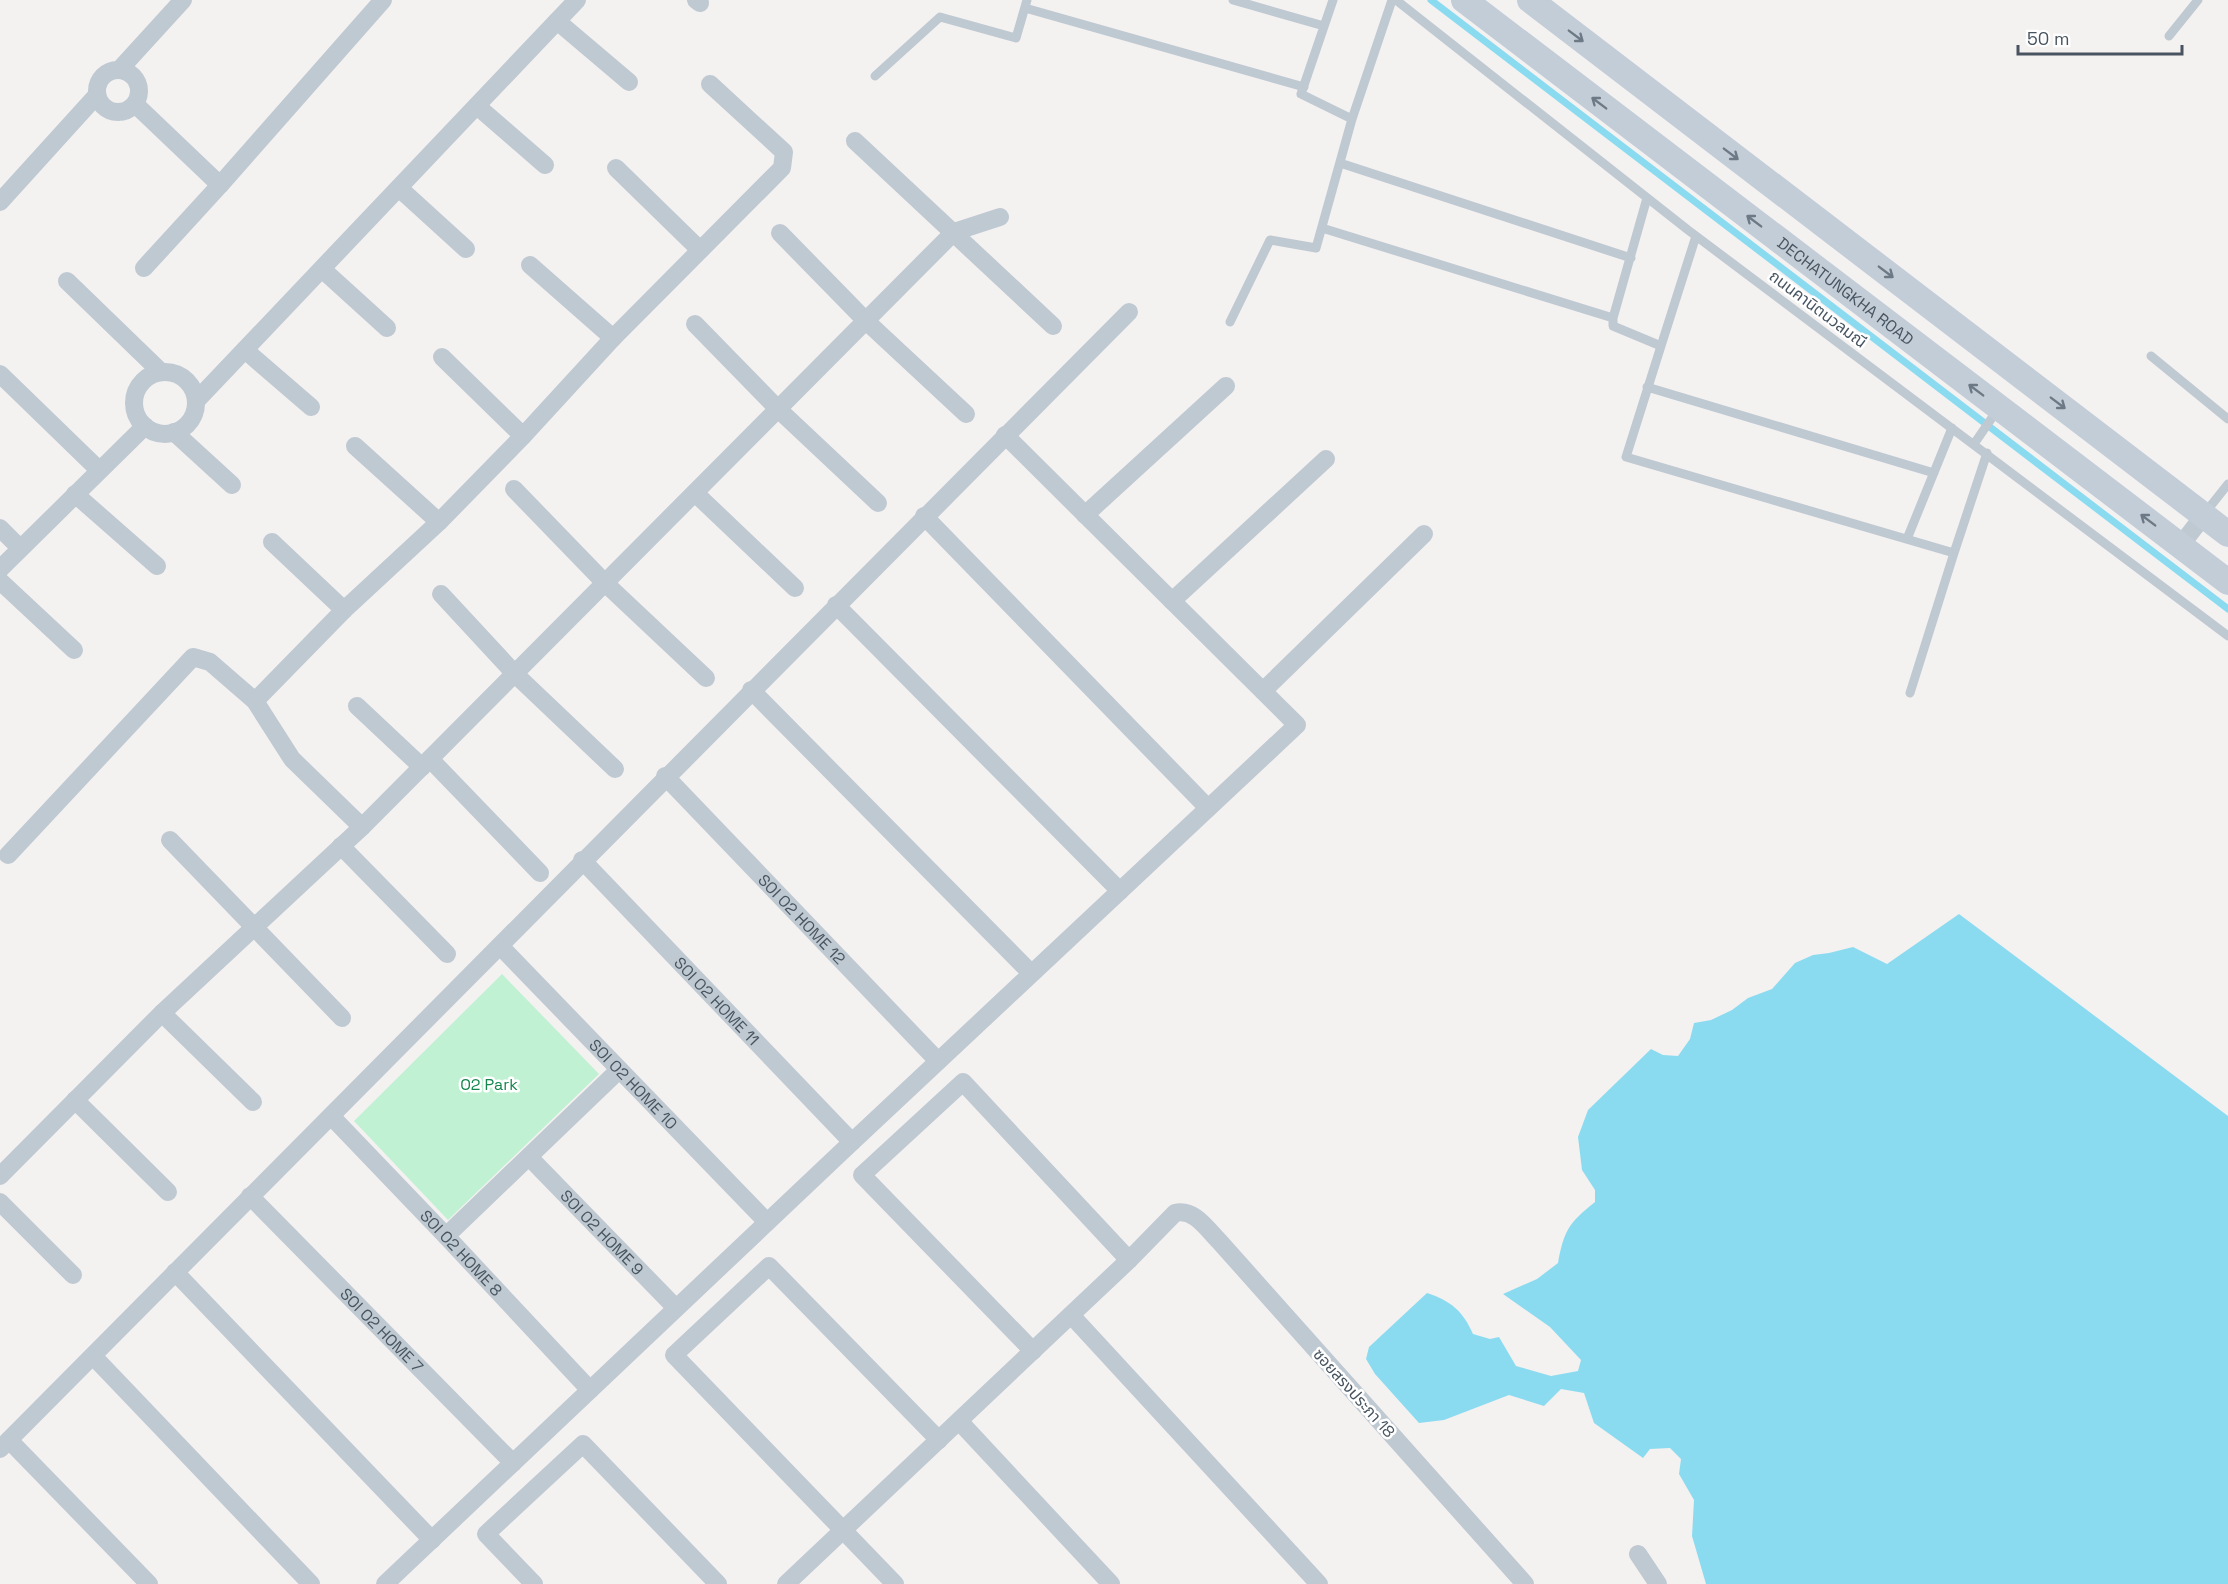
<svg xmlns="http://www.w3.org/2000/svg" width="2228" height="1584" font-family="'Space Grotesk','Noto Sans Thai',sans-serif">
	<rect width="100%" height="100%" fill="#f4f1f1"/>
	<!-- green -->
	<path fill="#c0f1d3" d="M502,974L599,1074L448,1220L354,1121Z"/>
	<!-- water -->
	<path fill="#8bdbf0" d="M1959,914L2228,1116V1584H1706L1692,1536L1694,1500L1679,1474L1681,1459L1670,1448L1650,1449L1643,1458L1594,1423L1584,1393L1561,1389L1544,1406L1509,1395L1444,1420L1419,1423L1375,1374L1366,1359L1369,1347L1427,1293C1451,1301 1463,1311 1473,1334L1490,1339L1499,1337L1516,1366L1551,1376L1578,1371L1581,1360L1550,1327L1503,1294L1537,1279L1558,1263C1564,1230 1569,1223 1595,1202V1190L1582,1170L1578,1137L1588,1110L1651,1049L1663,1055L1678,1056L1690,1039L1694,1023L1711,1020L1732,1010L1748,998L1772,989L1795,963L1813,955L1829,953L1853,947L1887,964Z"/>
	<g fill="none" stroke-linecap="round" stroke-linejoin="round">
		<!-- stream -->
		<path stroke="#8bdbf0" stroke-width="7" d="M1431,0L2228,609"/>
		<!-- lane -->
		<path stroke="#bfc9d1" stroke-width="9" d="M1233,0L1324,26
			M1396,0L1688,230L2228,636
			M1025,8L1304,87
			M2169,36L2198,0
			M875,76L940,17L1016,38L1027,0
			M1352,119L1392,0
			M1340,163L1631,258
			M1647,198L1613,318V326L1661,346L1696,236
			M1322,228L1613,318
			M1230,322L1270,240L1316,248L1352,119L1301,94L1333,0
			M1661,346L1626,457L1954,553L1910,693
			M2151,356L2228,419
			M1647,387L1934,473
			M1974,444L1998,409
			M2205,513L2228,484
			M1907,539L1952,428
			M1954,553L1987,453"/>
		<!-- street -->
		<g stroke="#bfc9d1" stroke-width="18">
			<path d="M696,0L700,3"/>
			<path d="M557,21L629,82"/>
			<path d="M120,69L183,0"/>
			<circle cx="118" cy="91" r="21"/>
			<path d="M135,104L220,185L383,0"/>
			<path d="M477,106L545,165"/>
			<path d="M855,141L1053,326"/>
			<path d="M616,168L700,250"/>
			<path d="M399,188L466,249"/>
			<path d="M0,202L97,95"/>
			<path d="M780,233L866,321L966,414"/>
			<path d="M530,265L613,338"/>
			<path d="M144,268L220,185"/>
			<path d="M322,269L387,328"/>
			<path d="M67,281L161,372"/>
			<path d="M695,324L778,409L878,503"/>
			<path d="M245,350L311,407"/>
			<path d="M442,357L523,436"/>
			<circle cx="165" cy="403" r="31"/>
			<path d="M0,374L99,470"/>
			<path d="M196,401L577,0"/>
			<path d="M174,432L232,485"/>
			<path d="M355,446L439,522"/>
			<path d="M514,489L605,583L706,678"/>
			<path d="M695,493L795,588"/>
			<path d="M75,494L157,566"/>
			<path d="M1085,515L1226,386"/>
			<path d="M924,516L1208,808"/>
			<path d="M0,528L20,548"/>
			<path d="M272,542L344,610"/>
			<path d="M2181,545L2204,515"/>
			<path d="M0,569L145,426"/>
			<path d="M0,581L74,650"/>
			<path d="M441,594L515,674L615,769"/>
			<path d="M1172,601L1326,459"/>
			<path d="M836,605L1120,891"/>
			<path d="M751,690L1031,973"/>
			<path d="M1263,691L1424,534"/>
			<path d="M255,701L344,610L439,522L523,436L613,338L782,168L784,152L710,84"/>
			<path d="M357,706L422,767"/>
			<path d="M430,759L540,873"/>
			<path id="s1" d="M665,776L938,1061"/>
			<path d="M170,840L342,1018"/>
			<path d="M341,846L447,954"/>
			<path d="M8,855L193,657L210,662L255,701L292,759L362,827"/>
			<path id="s2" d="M582,860L852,1142"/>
			<path id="s3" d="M500,946L767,1222"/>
			<path d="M162,1013L253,1102"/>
			<path d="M75,1100L168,1192"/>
			<path id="s4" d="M331,1116L446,1236L590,1390"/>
			<path id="s5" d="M529,1157L676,1308"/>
			<path d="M0,1176L162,1013L362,827L954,232L1000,217"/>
			<path id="s6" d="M250,1196L513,1463"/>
			<path d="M0,1202L73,1275"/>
			<path d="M446,1236L619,1070"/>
			<path d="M175,1272L432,1540"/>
			<path d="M1071,1315L1319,1584"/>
			<path d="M1033,1351L862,1175L963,1082L1129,1260"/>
			<path d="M93,1356L311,1584"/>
			<path d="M959,1421L1111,1584"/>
			<path d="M9,1440L149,1584"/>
			<path d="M0,1449L1129,312"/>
			<path d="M1638,1554L1658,1584"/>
			<path d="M385,1584L852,1142L1297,725L1005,435"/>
			<path d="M534,1584L486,1534L583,1444L718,1584"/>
			<path d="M786,1584L1129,1260L1175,1213C1194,1208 1207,1229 1219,1241L1525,1584"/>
			<path d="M895,1584L674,1355L769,1266L939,1440"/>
		</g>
		<!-- secondary -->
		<g stroke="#c2cdd8" stroke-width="26">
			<path id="s7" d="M1464,0L2228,582"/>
			<path d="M1530,0L2228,534"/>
		</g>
	</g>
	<!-- one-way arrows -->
	<defs><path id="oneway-shaft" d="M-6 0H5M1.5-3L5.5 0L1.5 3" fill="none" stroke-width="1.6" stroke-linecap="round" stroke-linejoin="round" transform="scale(1.5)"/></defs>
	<g stroke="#6d7984">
		<use href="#oneway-shaft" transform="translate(1576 36) rotate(37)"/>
		<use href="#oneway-shaft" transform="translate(1599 103) rotate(-143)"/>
		<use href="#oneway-shaft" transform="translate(1731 154) rotate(37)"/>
		<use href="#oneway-shaft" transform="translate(1754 221) rotate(-143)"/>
		<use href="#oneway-shaft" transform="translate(1886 272) rotate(37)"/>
		<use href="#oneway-shaft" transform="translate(1976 390) rotate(-143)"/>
		<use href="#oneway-shaft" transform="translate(2058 403) rotate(37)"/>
		<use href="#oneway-shaft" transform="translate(2148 520) rotate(-143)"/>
	</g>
	<g text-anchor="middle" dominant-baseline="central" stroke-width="5" stroke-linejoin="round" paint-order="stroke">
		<!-- street labels -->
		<g font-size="16" fill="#485560" stroke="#fff">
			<text stroke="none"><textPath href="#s7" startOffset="480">DECHATUNGKHA ROAD</textPath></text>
			<text transform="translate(1818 309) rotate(37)">ถนนคานิตนวลมณี</text>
			<text stroke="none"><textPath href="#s1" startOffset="198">SOI O2 HOME 12</textPath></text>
			<text stroke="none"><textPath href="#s2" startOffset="195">SOI O2 HOME 11</textPath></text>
			<text stroke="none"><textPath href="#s3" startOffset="192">SOI O2 HOME 10</textPath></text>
			<text stroke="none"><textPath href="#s5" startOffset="105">SOI O2 HOME 9</textPath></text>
			<text stroke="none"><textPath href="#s4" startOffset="189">SOI O2 HOME 8</textPath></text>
			<text stroke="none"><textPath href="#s6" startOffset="188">SOI O2 HOME 7</textPath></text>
			<text transform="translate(1354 1393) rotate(48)">ซอยสรงประภา 18</text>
		</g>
		<!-- park labels -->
		<g font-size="16" fill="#14864d" stroke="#fff">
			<text x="489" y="1084">O2 Park</text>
		</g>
	</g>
	<!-- scale -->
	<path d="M2018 45v9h164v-9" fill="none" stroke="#485560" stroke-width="3"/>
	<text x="2027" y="45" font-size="18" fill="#485560" stroke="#ffffff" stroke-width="4.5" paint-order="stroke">50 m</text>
</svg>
